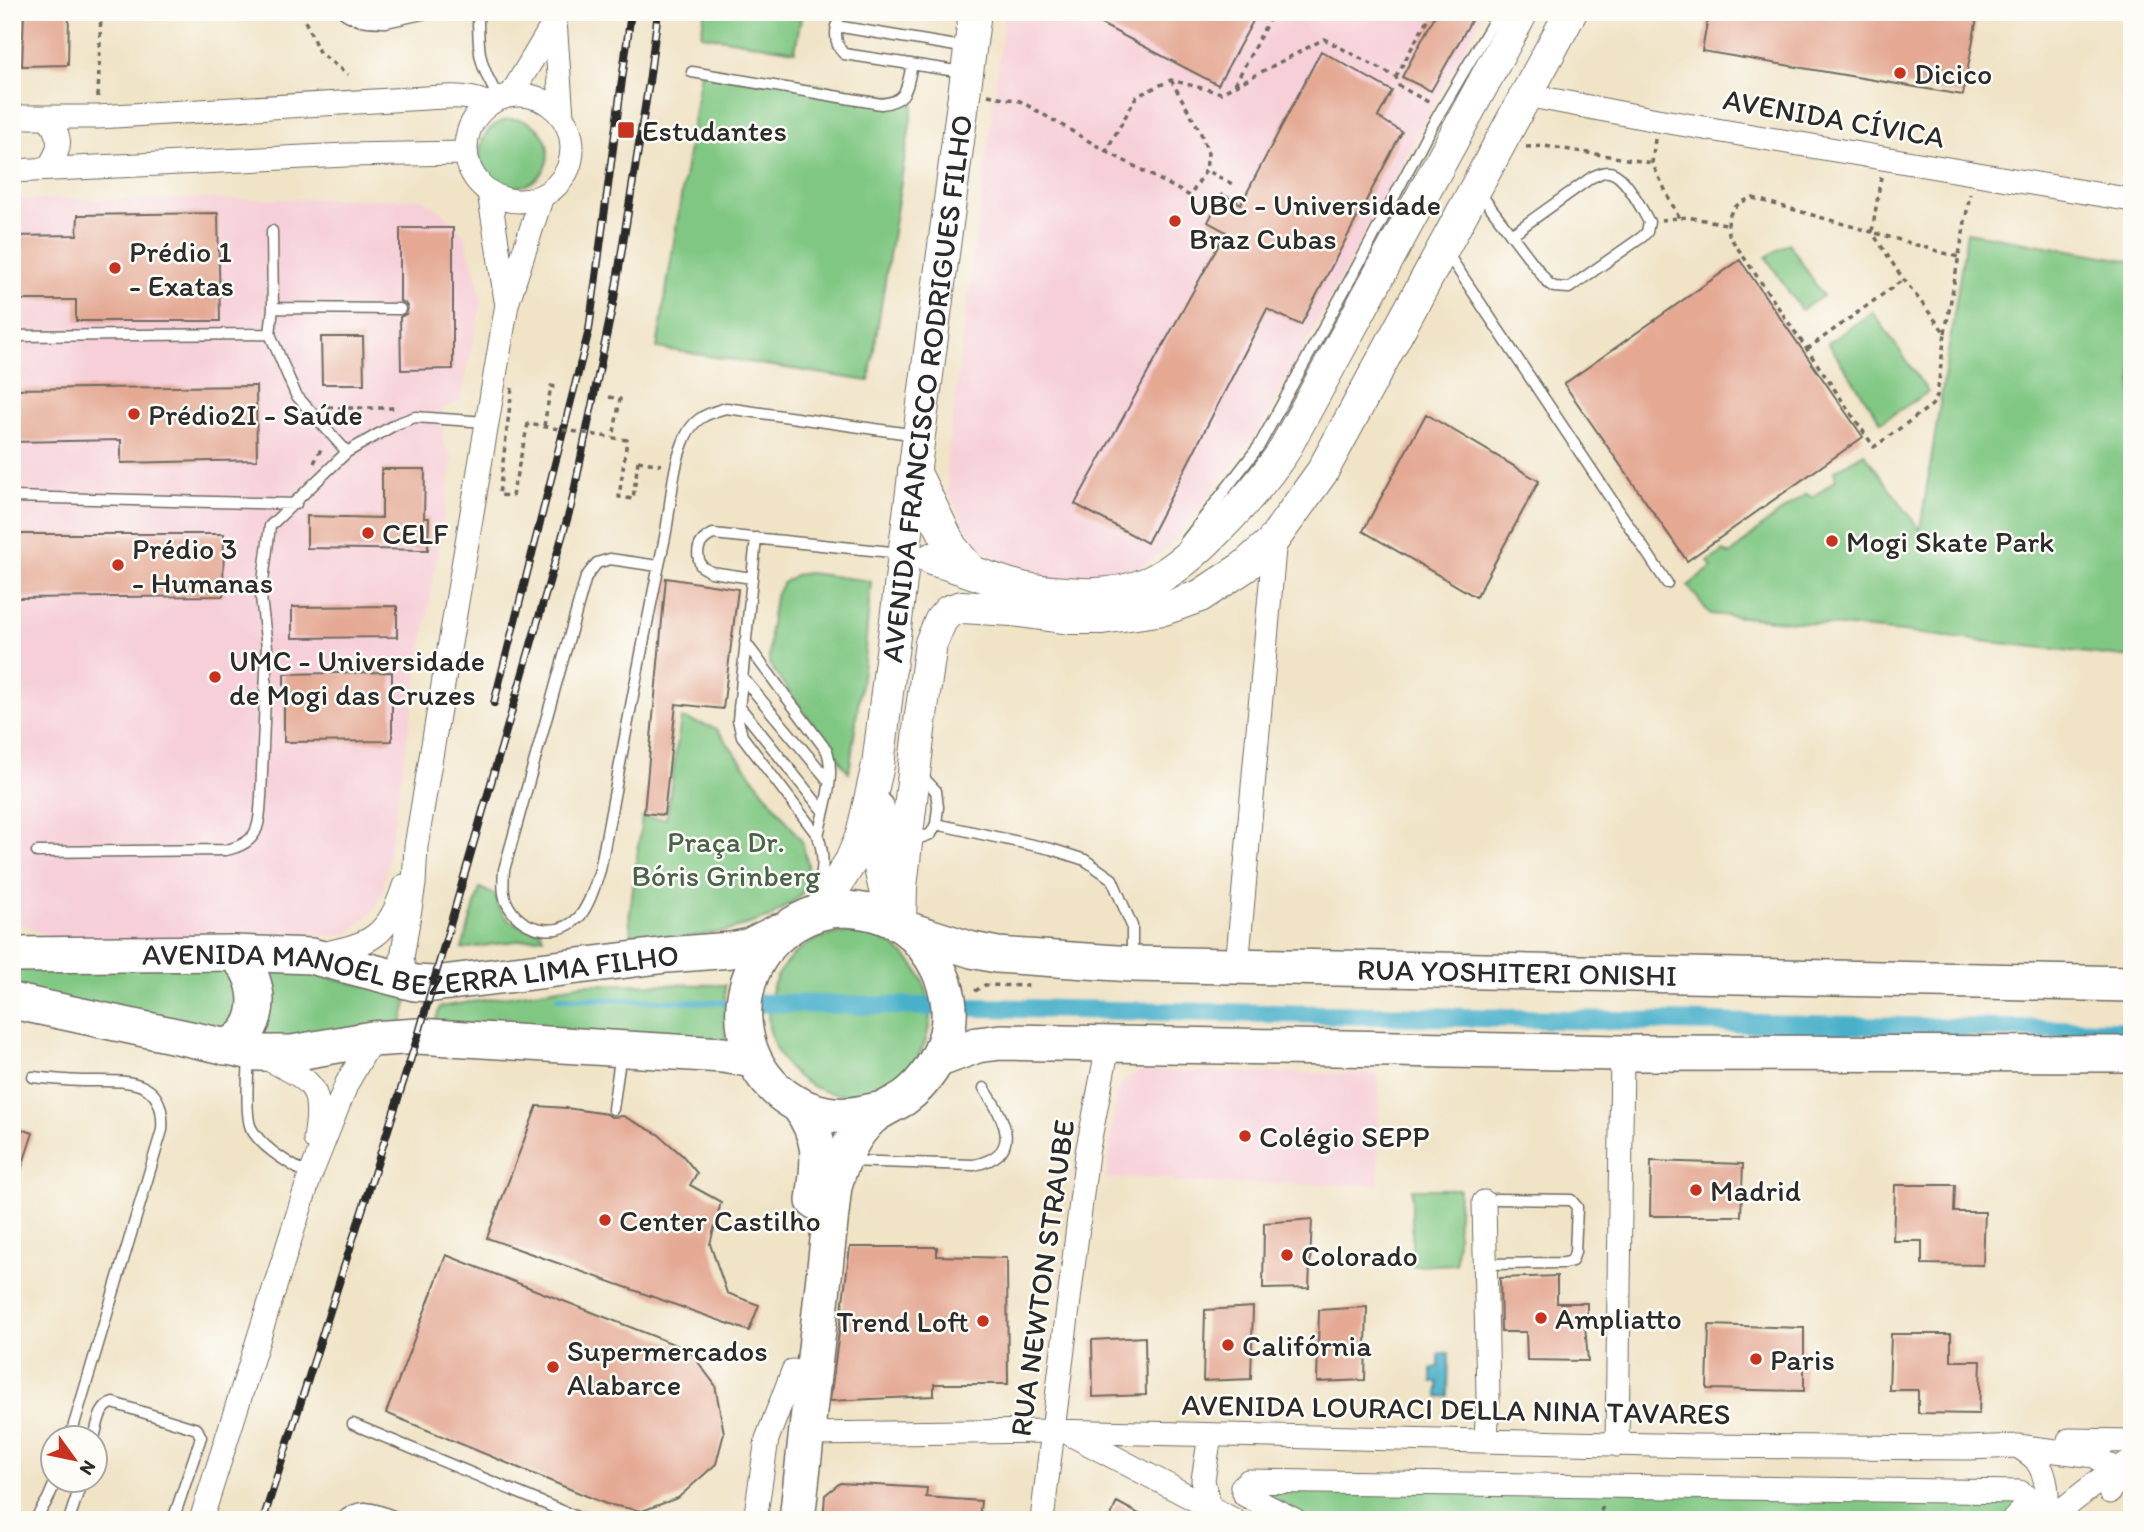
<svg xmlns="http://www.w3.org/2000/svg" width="2144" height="1532" font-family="Itim,sans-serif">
	<rect width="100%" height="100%" fill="#fdfcf7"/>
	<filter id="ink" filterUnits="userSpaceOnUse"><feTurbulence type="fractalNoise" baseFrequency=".0143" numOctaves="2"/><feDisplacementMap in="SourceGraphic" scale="14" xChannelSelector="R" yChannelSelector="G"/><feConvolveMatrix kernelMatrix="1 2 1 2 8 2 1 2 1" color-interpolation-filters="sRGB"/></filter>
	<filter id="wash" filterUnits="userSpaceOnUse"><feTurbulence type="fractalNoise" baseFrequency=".00686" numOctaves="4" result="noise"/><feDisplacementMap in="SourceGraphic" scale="28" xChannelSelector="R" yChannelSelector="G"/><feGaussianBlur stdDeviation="1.57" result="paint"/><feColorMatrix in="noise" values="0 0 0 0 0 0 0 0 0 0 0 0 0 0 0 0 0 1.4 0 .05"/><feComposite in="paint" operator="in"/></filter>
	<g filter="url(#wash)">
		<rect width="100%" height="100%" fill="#f0e3c6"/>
		<!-- built -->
		<path fill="#f6cfd8" d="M1005,12H1484L1260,429L1170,546L1134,573L1067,586L1014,574L971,537L948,492L947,460Z
			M12,199H422L443,212L465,236L482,300L460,401L442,410L443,443L453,459L382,895L373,911L347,935L62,944L12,919Z
			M1140,1071L1378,1074L1379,1185L1174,1183L1172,1177L1106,1179L1116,1096L1123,1080Z"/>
		<!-- green -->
		<path fill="#80c783" stroke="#567957" stroke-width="2" d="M705,12H802L795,51L701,35Z
			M702,66L914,100L869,381L657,348Z
			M480 153a34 34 0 1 1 68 0a34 34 0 1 1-68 0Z
			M1967,232L2132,261V658L1903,632L1710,614L1688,586L1712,567L1708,562L1724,551L1730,555L1766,523L1806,494L1813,497L1836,479L1834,471L1864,453L1920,530Z
			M1789,243L1823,296L1801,310L1766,257Z
			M1873,312L1928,392L1881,422L1828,343Z
			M809,573L871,581L864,662L849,773L769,664L770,630L775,597L783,583L795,575Z
			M681,718L716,728L801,840L808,864L807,887L798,898L770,917L728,931L680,938L632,934L629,920L642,817L666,819Z
			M480,888L495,895C502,924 516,924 541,932L543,937L462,949Z
			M768 1014a81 81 0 1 1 162 0a81 81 0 1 1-162 0Z
			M261,963L409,995L402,1023L260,1041Z
			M222,966C236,981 238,997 237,1017L219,1035L12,987V967Z
			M584,984L725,985V1040L435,1022L440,1007Z
			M1412,1189H1459L1456,1264L1412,1266Z
			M1233,1483L2028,1487L2024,1520H1286Z"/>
		<!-- water -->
		<path fill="#4ab0ca" stroke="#3a6e7a" stroke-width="2" d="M1439,1353H1449L1448,1396L1438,1397V1382H1432V1368L1439,1367Z"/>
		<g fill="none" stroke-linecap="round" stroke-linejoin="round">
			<!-- stream -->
			<path stroke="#4ab0ca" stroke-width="6" d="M559,998L733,1003"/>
			<!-- canal -->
			<path stroke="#4ab0ca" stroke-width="19" d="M755,1003L2132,1031"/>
		</g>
		<g id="blocks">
			<!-- building -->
			<path fill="#e4a893" d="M24,12H69L68,65L22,66Z
				M1078,12H1258L1218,85Z
				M1437,12H1476L1431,91L1402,77Z
				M1709,12H1978L1963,95L1702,51Z
				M1321,51L1392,91L1378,117L1402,132L1301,325L1267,309L1147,543L1075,504L1226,232L1208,222L1222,194L1241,204Z
				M218,213L220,321H76V300H12V236L77,235L78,215Z
				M400,228H453V369L401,370L400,317L406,314L408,308L405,303L400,301Z
				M1740,260L1863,437L1687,561L1564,384Z
				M321,337H363L364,384H322Z
				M256,386L257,460L121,463V440L12,442V389Z
				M1426,414L1539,481L1476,597L1363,531Z
				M382,469H425L424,518H429L428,550L307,548V516L382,518Z
				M12,534H224L223,596L12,598Z
				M666,578L738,589L723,709L676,704L664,815L644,813Z
				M397,606V637L292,638V607Z
				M392,672V741L284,742V674Z
				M537,1106L566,1108L607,1114L611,1117L623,1116L658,1134L683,1156L697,1173L690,1185L721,1202L710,1244L727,1293L759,1305L749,1331L487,1238Z
				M12,1126L33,1133L15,1188H12Z
				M1651,1161L1743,1164L1741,1216H1650Z
				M1895,1185H1955L1954,1212H1985L1983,1265L1922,1264V1241H1893Z
				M1312,1219L1309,1288L1263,1289L1264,1223Z
				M850,1247H937V1256L1007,1258L1008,1384H934V1396L830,1401Z
				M446,1255L689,1350L715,1385L724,1433L716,1464L678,1498L642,1511L606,1504L386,1413Z
				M1557,1276V1303H1587V1325H1585L1588,1361L1527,1360L1526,1332H1501L1500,1278Z
				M1253,1307L1251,1379L1203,1381L1205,1310Z
				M1367,1307L1365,1380L1317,1382L1319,1310Z
				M1709,1325L1804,1328V1391L1707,1389Z
				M1891,1334H1951V1361H1981L1979,1414L1918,1413V1390H1889Z
				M1145,1337L1146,1395L1093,1397L1092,1340Z
				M840,1483L927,1488L926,1497L981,1501L979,1520H823L825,1495Z
				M1117,1502L1150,1520H1109Z"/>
		</g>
	</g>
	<g filter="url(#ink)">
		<use href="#blocks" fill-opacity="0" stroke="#706b61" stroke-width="2"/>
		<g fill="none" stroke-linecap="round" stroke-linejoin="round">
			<!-- lane casing -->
			<g stroke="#706b61" stroke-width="13">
				<path id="lane" d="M343,12C356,22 371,21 386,22L388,12
					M478,12C478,51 478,64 499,98
					M840,12C836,27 832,42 844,54L963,72
					M386,22L431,12
					M836,26L968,48
					M692,72L881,104C908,101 906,89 912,65
					M1479,192L1548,283L1554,287L1569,288L1642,237L1647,232L1649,222C1641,208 1625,174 1609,172C1603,171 1598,175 1592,177L1511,235
					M1447,253L1667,583
					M273,308L400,309
					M270,334L296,395L347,452
					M12,336L270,334L273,308L272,231
					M12,497L296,504
					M756,538L738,720L742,736L818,836C825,856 823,872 818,892
					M1185,542L1259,446L1369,245L1426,136L1499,12
					M658,566L610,559L597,563L586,577L504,870C503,883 502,896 509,907C524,932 560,938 580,916C590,903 595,885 600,870C621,761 640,651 664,542C671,510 671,473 683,443C691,420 704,414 726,408L917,435
					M752,578L711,572L701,566C695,551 698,541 713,534L901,553
					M745,642L827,751C836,777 823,811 818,836
					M742,677L829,781
					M739,706L823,811
					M936,824L1051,849L1085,860L1112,879L1132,926V958
					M909,842L931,834L936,824L938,807L936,791L919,773
					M37,852L226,850C259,843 259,827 261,797L267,647L261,597L270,526L347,452L396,424L415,417L486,422
					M249,1058C248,1073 245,1116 251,1128C262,1149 291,1164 310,1176
					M33,1077C51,1079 69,1081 87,1081C126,1081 166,1077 162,1130L70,1438
					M613,1109L621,1052
					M847,1161L974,1165C1025,1154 1004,1118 984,1088
					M1485,1264L1564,1263L1572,1261L1575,1252L1577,1207L1571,1200L1496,1199
					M353,1424L584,1520
					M94,1438C98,1424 99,1407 113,1403L197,1429L201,1437L173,1520
					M35,1520L48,1499L56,1480
					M69,1520L82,1480
					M340,1520C361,1498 379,1511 403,1520"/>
			</g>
			<!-- street casing -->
			<g stroke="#706b61" stroke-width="25">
				<path id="street" d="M556,12L555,21L562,116
					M466 148a53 53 0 1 1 106 0a53 53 0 1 1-106 0Z
					M511,95L555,21
					M1526,95L1657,120L2132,200
					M12,117H97L426,98C447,97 469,94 488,104
					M48,117C61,139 63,146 48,168
					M12,171L346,155L465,153
					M489,192L506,300
					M321,954C372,944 388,936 404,886
					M1237,967L1275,538
					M415,983L404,970L402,958L414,884L416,846L507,304L542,196
					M262,1056C309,1081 325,1081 315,1139
					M1484,1202L1488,1397L1486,1441
					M807,1434L1053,1431L1697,1446L1968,1448L2018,1446L2095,1456L2108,1465L2115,1478L2110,1492
					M1070,1434L1234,1520
					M2069,1440L2132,1441
					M1617,1445L1622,1053
					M2018,1446C2023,1450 2032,1455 2036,1460C2049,1477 2048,1500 2046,1520
					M1209,1507L1203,1480L1210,1435
					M201,1520L310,1176L347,1083L372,1039
					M755,1520L767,1439L793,1371
					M1042,1520L1087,1153L1108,1046
					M1295,1520L1245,1495L1242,1487L1248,1481L2020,1492L2028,1498L2026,1507L2013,1520
					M2049,1520L2111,1471L2132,1461"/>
			</g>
			<!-- secondary casing -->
			<g stroke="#706b61" stroke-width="34">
				<g id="secondary">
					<path d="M914,471L951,547L969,569"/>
					<path d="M931,559C961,567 989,579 1018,587C1034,591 1050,592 1066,593C1136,600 1170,578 1217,530C1241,506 1264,480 1283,452L1522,12"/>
					<path d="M878,808L879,863L890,912"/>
					<path id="s1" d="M818,914L851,861L862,835L878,765L919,435L975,12"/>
					<path d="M900,924L901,887L919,730L931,643L941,620L949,611L962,607L1012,610L1070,618H1102L1164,609L1200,596L1244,567L1271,543L1322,472L1571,12"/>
				</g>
			</g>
			<!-- primary casing -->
			<g stroke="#706b61" stroke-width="38">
				<g id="primary">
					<path id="s2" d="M909,930L972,950L997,955L1132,964L2132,984"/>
					<path id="s3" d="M12,955L234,953L311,956L415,983L434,984L667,955L731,950L750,946L778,932"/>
					<path d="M12,1001L256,1053H292L372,1039L418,1036L723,1055L754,1060"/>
					<path d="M225,1047C257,1036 263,999 248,970C245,964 238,958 234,953"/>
					<path d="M937,1060L977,1045L1001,1042L1622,1053L2132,1054"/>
					<path d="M798,1104C824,1141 819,1159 814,1201"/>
					<path d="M797,1520L834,1186C841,1161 852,1135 872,1117C882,1109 893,1105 904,1098C925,1083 941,1058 947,1033C955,998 940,962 916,937C896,917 871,910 844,909C826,909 809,915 794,924C714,973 733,1096 826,1114C846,1118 864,1113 883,1109"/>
				</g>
			</g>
			<!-- path -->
			<path stroke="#706b61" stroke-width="3.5" stroke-dasharray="5 5" stroke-linecap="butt" d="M301,12L319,52L348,75
				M1396,77L1431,12
				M1171,80L1200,131L1208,153L1206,170
				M1235,84L1273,12
				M988,95L1020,101L1106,151L1137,96L1171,80L1221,93L1324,39L1396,77L1399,86L1430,103
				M98,97L101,12
				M1655,139L1652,163L1679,218
				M1526,147L1545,146L1652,163
				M1106,151L1190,196L1206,170L1236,186
				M1881,177L1872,232L1958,257
				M1753,198L1872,232L1901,276L1945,333L1937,396L1932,405L1874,447L1730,237C1724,217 1732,203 1753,198Z
				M1661,220L1687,217L1726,224
				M1945,333L1970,194
				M1807,349L1904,279
				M609,397L620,399L613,438
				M328,407L343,408
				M336,421L343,408H394
				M544,426L551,386L560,388
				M638,461L661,465
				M314,463L321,449
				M975,991L985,985L1031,986
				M1596,1520L1603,1507"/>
			<!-- lane -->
			<use href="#lane" stroke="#fff" stroke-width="10"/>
			<!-- street -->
			<use href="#street" stroke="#fff" stroke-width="23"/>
			<!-- secondary -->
			<use href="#secondary" stroke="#fff" stroke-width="32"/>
			<!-- primary -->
			<use href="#primary" stroke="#fff" stroke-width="35"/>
			<!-- rail casing -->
			<g stroke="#2b2b2b" stroke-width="8">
				<path id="rail" d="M494,703L589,330L631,12
					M263,1520L418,1036L571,506L614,299L649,82L658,12"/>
			</g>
			<!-- rail -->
			<use href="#rail" stroke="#fdfcf7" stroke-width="5" stroke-dasharray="16" stroke-linecap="butt"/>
			<!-- path-bridge -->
			<path stroke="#706b61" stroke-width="3.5" stroke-dasharray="5 5" stroke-linecap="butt" d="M512,388L499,495L512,496L528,424L627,440L619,497L633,499L638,461"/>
		</g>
	</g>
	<!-- markers -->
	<g fill="#c8321e" stroke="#fdfcf7" stroke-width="2.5">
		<circle cx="1900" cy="73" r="7"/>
		<rect x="617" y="121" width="18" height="18" rx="3.5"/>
		<circle cx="1175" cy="221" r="7"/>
		<circle cx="115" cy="268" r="7"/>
		<circle cx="134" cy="414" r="7"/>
		<circle cx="368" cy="533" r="7"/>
		<circle cx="1832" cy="541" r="7"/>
		<circle cx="118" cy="565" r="7"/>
		<circle cx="215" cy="677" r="7"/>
		<circle cx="1245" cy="1136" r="7"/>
		<circle cx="1696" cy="1190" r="7"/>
		<circle cx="605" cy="1220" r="7"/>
		<circle cx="1287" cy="1255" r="7"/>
		<circle cx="1541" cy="1318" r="7"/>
		<circle cx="983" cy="1321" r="7"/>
		<circle cx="1228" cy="1345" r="7"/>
		<circle cx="1756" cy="1359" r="7"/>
		<circle cx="553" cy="1367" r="7"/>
	</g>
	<g text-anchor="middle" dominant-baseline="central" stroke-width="5" stroke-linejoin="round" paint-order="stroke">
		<!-- poi labels -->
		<g font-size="30" fill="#2b2b2b" stroke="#fdfcf7" text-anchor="start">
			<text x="1914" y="73">Dicico</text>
			<text x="642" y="130">Estudantes</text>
			<text x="1189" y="204">UBC - Universidade<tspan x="1189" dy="34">Braz Cubas</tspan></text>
			<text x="129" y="251">Prédio 1<tspan x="129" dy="34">- Exatas</tspan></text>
			<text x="148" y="414">Prédio2I - Saúde</text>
			<text x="382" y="533">CELF</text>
			<text x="1846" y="541">Mogi Skate Park</text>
			<text x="132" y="548">Prédio 3<tspan x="132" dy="34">- Humanas</tspan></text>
			<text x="229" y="660">UMC - Universidade<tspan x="229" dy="34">de Mogi das Cruzes</tspan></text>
			<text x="1259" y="1136">Colégio SEPP</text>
			<text x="1710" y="1190">Madrid</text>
			<text x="619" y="1220">Center Castilho</text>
			<text x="1301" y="1255">Colorado</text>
			<text x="1555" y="1318">Ampliatto</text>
			<text x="969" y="1321" text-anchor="end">Trend Loft</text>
			<text x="1242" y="1345">Califórnia</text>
			<text x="567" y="1350">Supermercados<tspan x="567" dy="34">Alabarce</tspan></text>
			<text x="1770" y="1359">Paris</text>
		</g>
		<!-- street labels -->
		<g font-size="30" fill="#2b2b2b" stroke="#fdfcf7">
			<text transform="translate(1834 118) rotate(10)">AVENIDA CÍVICA</text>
			<text stroke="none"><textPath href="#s1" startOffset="542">AVENIDA FRANCISCO RODRIGUES FILHO</textPath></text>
			<text stroke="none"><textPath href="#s3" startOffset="401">AVENIDA MANOEL BEZERRA LIMA FILHO</textPath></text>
			<text stroke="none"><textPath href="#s2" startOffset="612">RUA YOSHITERI ONISHI</textPath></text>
			<text transform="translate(1042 1278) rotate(-82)">RUA NEWTON STRAUBE</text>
			<text transform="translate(1456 1409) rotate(1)">AVENIDA LOURACI DELLA NINA TAVARES</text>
		</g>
		<!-- park labels -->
		<g font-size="30" fill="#49624a" stroke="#fdfcf7">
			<text x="726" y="841">Praça Dr.<tspan x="726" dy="34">Bóris Grinberg</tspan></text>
		</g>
	</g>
	<!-- margin -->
	<rect width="2144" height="1532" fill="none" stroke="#fdfcf7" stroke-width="42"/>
	<!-- north arrow -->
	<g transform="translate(74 1459) rotate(123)"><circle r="33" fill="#fdfcf7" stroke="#a9a8a5" stroke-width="2"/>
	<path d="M0-5L12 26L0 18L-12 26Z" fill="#c8321e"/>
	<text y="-10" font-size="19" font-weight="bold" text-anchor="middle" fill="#2b2b2b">N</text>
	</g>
</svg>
